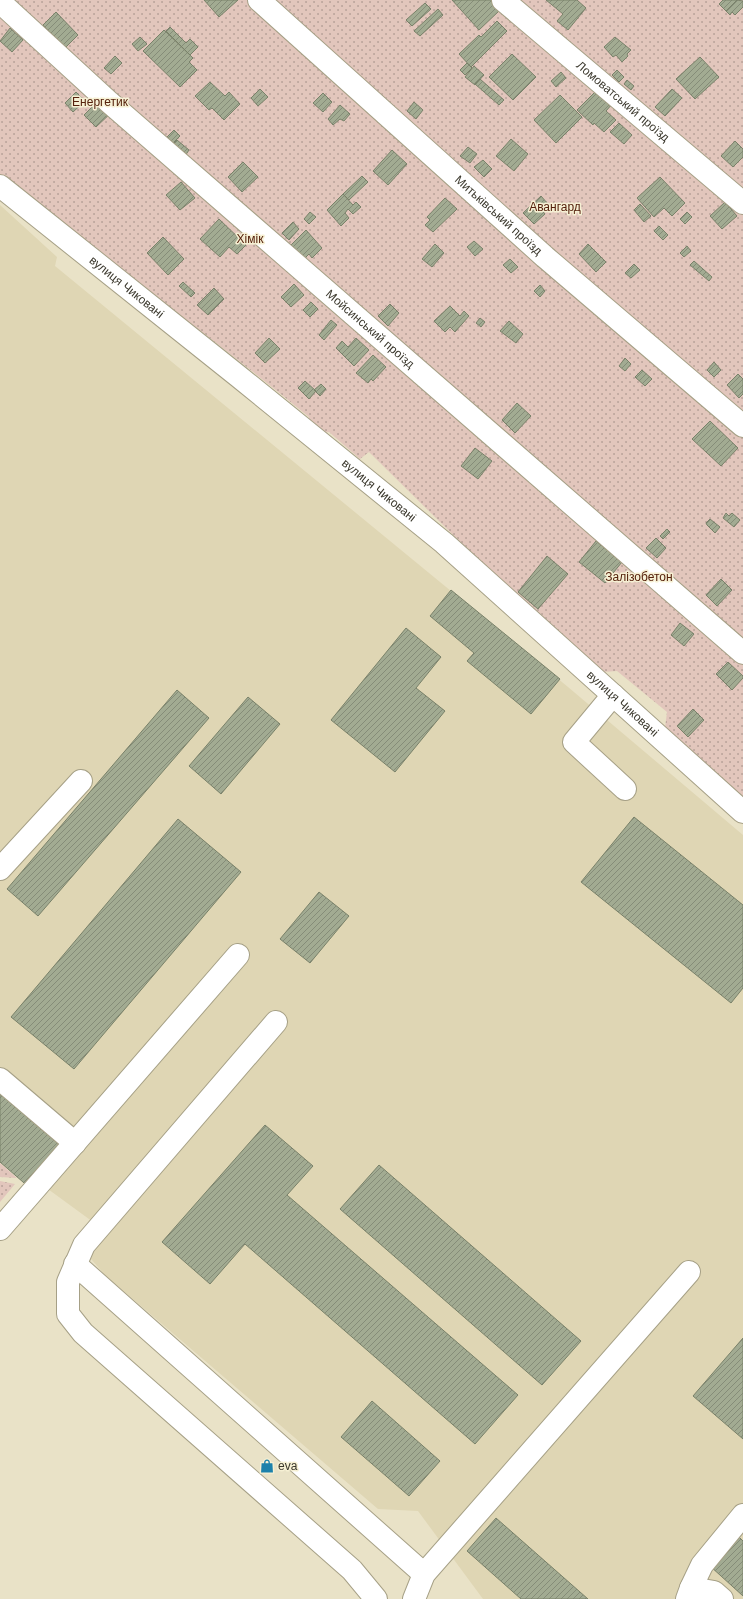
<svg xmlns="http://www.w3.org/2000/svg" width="743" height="1599" font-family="Arial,sans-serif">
	<defs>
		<pattern id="green-dots" width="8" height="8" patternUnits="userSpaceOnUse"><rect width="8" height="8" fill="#e2c6bc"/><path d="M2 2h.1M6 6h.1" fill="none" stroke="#b8a299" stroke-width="1.8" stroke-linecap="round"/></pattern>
		<pattern id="building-hatch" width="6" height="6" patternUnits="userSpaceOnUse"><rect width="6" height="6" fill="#a2ab92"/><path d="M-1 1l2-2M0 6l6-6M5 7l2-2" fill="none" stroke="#858c78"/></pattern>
	</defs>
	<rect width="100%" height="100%" fill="#e9e2c7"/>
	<!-- built -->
	<path fill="#dfd6b4" d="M0,205L57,257L55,266L568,687L743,835V1599H483L418,1511L378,1509L106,1276L91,1259L93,1244L104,1230L0,1154Z"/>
	<!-- green -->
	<path fill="url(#green-dots)" d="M0,0H743V797L665,728L667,712L617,671L603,672L510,591L369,452L360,459L329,432L323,433L309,421V417C208,334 102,257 0,175Z
		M0,1163L17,1178L0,1177Z
		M0,1181L15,1184L0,1202Z"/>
	<!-- building -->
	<path fill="url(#building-hatch)" stroke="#798169" d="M204,0H238L219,17Z
		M452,0H491L500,10L479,30Z
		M546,0H577L586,8L568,30L557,21L563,14Z
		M723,0H737L726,11L719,4Z
		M737,0L743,1V7L735,15L732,12L730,15L726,11Z
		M425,3L431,9L412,26L406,20Z
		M438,9L443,15L420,36L414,31Z
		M56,12L78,35L65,48L43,25Z
		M497,21L507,31L471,67L459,54L479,35L481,37Z
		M170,27L186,43L190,39L198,47L190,55L166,31Z
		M10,28L23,40L12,52L0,41Z
		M164,30L193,58L189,62L197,70L180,87L143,51Z
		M140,37L147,44L138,51L132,44Z
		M615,37L631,50L627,54L628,56L622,62L616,55L613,57L604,47Z
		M512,54L536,77L513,100L489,77Z
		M115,56L122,63L111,74L104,68Z
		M700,57L719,77L695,99L676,79Z
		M467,63L472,68L465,75L460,70Z
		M474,66L484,75L475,85L465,77Z
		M617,70L624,77L619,82L612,75Z
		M561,72L566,78L556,87L551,81Z
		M480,79L504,100L499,105L475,84Z
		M627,80L634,86L631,90L624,84Z
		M210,82L225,96L229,92L240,104L224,120L212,108L209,110L195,96Z
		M260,89L268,97L258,106L251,98Z
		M598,89L613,103L606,111L616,120L604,132L594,123L593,125L577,110Z
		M672,89L682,98L665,116L655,107Z
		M76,92L85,101L73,112L65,103Z
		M323,93L332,102L323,112L313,103Z
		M560,95L582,117L556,143L534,120Z
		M97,102L113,111L96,127L84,115Z
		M414,102L423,110L416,119L407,111Z
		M340,105L350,114L344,121L340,119L333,125L328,119Z
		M619,123L632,135L624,144L610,132Z
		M174,130L180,136L173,143L167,137Z
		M511,139L528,154L514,171L496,156Z
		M177,140L189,150L185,156L172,145Z
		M735,141L743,149V157L733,167L721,156Z
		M468,147L477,154L470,163L460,156Z
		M392,150L407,164L388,185L373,171Z
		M483,160L492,169L484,177L474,167Z
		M243,162L258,177L242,192L228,177Z
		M362,176L368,182L349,200L343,194Z
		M660,177L685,203L672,216L664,208L654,217L637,198Z
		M181,182L195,198L180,210L166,195Z
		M343,194L353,205L356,202L361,207L353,214L348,209L345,213L349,218L341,226L327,210Z
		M541,196L548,204L542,210L545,214L534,224L523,213Z
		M445,198L457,209L433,232L425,225L430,220L427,217Z
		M725,202L737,216L722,229L710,216Z
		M640,204L651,216L644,222L634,210Z
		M310,212L316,217L309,224L304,219Z
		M687,212L692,217L685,224L680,219Z
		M219,219L246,245L237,254L229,247L220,257L200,239Z
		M293,222L299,229L289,240L282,233Z
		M659,226L668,235L663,240L654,231Z
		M306,230L322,248L312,258L309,254L303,260L290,246Z
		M163,237L184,259L168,275L147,253Z
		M474,241L483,249L475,256L467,247Z
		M435,244L444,253L432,267L422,259Z
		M588,244L606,262L596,272L579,254Z
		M687,246L691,251L684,257L680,253Z
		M510,259L518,267L511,273L503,265Z
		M694,261L712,277L709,281L690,265Z
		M634,264L640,270L631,278L625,273Z
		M183,282L195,293L191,297L179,286Z
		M294,284L304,295L291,307L281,297Z
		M540,285L545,291L540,297L534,291Z
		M214,288L224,299L208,315L197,305Z
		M311,302L318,309L310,317L303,310Z
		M390,304L399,313L388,326L378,316Z
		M450,306L460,316L464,311L469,316L455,332L450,327L445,332L434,321Z
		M480,318L485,322L481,327L476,323Z
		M331,320L337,325L324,340L319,335Z
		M509,321L523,334L516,343L500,331Z
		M269,338L280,349L265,363L255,353Z
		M356,338L369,350L354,366L336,348L342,341L348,347Z
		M373,355L386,367L373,381L371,379L368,383L356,373Z
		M625,358L631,364L625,371L619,366Z
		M714,362L721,370L714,377L707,370Z
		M642,370L652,379L645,386L635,377Z
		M738,374L743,379V394L739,398L727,385Z
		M305,381L316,391L309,399L298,388Z
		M321,384L326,389L320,396L314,390Z
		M517,403L531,416L515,433L502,420Z
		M710,421L738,448L721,466L692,439Z
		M475,448L492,461L478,479L461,466Z
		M726,513L729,516L732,513L740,520L734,527L723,518Z
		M710,519L720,527L715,533L707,525L706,523Z
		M667,529L670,532L663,539L660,536Z
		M656,538L666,548L657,558L646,548Z
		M596,541L622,562L605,583L579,562Z
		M547,556L568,574L538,609L518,592Z
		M721,579L732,590L717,606L706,595Z
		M451,590L560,679L531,714L467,661L474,653L430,616Z
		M680,623L694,634L684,646L671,635Z
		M406,628L441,657L416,688L445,711L395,772L331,720Z
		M728,662L743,676V678L732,690L716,674Z
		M177,690L209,718L38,916L7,889Z
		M248,697L280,724L221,794L189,766Z
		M693,709L704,720L688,737L677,726Z
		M634,817L743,905V988L731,1003L581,882Z
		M178,819L241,872L74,1069L11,1017Z
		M319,892L349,916L310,963L280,939Z
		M0,1093L65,1148L31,1189L0,1162Z
		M265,1125L313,1166L287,1195L518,1395L475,1444L245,1244L210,1284L162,1242Z
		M379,1165L581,1341L542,1385L340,1209Z
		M743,1338V1439L693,1396Z
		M372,1401L440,1461L409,1496L341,1437Z
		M496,1518L588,1599H521L467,1551Z
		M737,1535L743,1541V1596L710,1566Z"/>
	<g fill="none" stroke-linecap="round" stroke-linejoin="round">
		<!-- minor casing -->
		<g stroke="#a6a086" stroke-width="24">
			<g id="minor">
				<path id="s1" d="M259,0L545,257L743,426"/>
				<path id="s2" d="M503,0L743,203"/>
				<path id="s3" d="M0,2L109,102L743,653"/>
				<path id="s4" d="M0,186L238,376L444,543L743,812"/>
				<path d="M613,695L574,742L625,789"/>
				<path d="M0,869L81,781"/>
				<path d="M276,1022L84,1245L68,1282V1314L83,1333L352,1570L376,1599"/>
				<path d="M0,1079L75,1143"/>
				<path d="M0,1229L238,955"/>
				<path d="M75,1264L424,1574"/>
				<path d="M691,1588L702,1565L743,1515"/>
				<path d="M414,1599L424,1574L689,1272"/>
				<path d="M687,1599L691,1588L714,1592L722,1599"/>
			</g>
		</g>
		<!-- minor -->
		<use href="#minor" stroke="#fff" stroke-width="22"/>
	</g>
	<!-- icons -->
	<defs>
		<g id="shop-bare" transform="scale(1.08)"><path d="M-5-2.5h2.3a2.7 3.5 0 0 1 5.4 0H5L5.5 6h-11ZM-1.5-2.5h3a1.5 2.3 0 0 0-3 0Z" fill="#1c81ab" stroke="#f6f0d4" stroke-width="2.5" paint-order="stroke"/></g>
	</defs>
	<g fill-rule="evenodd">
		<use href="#shop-bare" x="267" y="1466"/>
	</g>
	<g text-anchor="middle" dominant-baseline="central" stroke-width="3" stroke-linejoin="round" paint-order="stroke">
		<!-- park labels -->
		<g font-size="12" fill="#55210c" stroke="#f6f0d4">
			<text x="100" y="102">Енергетик</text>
			<text x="555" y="207">Авангард</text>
			<text x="250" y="239">Хімік</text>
			<text x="639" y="577">Залізобетон</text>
		</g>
		<!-- street labels -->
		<g font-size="12" fill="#3b382d" stroke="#f6f0d4">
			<text stroke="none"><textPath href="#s2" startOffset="157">Ломоватський проїзд</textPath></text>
			<text stroke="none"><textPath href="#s1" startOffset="322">Митьківський проїзд</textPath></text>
			<text stroke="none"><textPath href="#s4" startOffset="162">вулиця Чиковані</textPath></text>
			<text stroke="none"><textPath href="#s3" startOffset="494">Мойсинський проїзд</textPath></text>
			<text stroke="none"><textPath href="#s4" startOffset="486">вулиця Чиковані</textPath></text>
			<text stroke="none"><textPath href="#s4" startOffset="810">вулиця Чиковані</textPath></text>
		</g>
		<!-- poi labels -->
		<g font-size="12" fill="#3b382d" stroke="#f6f0d4" text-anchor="start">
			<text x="278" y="1466">eva</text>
		</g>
	</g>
</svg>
